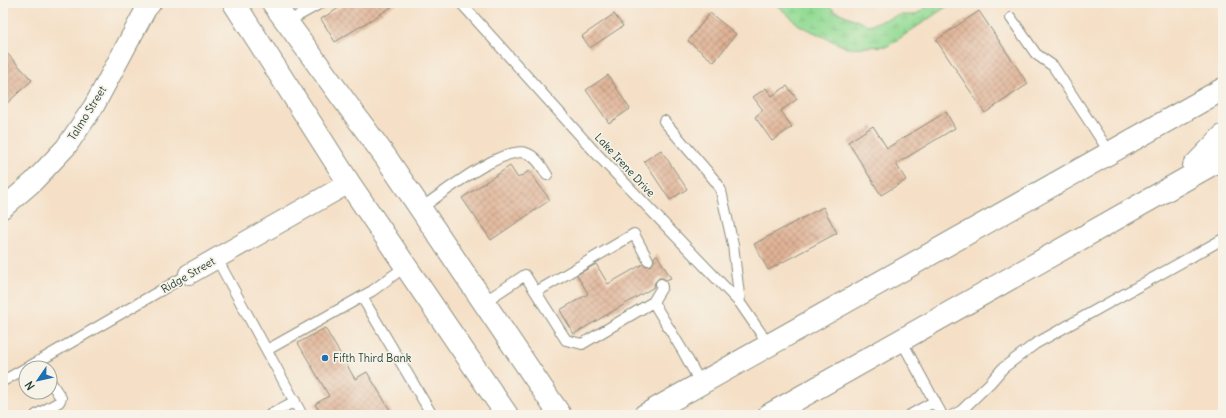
<svg xmlns="http://www.w3.org/2000/svg" width="1226" height="418" font-family="Delius,sans-serif">
	<defs>
		<pattern id="wetland-marsh" width="20" height="14" patternUnits="userSpaceOnUse"><rect width="20" height="14" fill="#94db95"/><path d="M1 5h8M5 5V1M11 12h8M15 12V8" fill="none" stroke="#7fbd81"/></pattern>
		<pattern id="building-cross-hatch" width="8" height="8" patternUnits="userSpaceOnUse"><rect width="8" height="8" fill="#e0b295"/><path d="M0 0l8 8M0 8l8-8" fill="none" stroke="#b5927a"/></pattern>
	</defs>
	<rect width="100%" height="100%" fill="#f7f3e8"/>
	<filter id="ink" filterUnits="userSpaceOnUse"><feTurbulence type="fractalNoise" baseFrequency=".025" numOctaves="2"/><feDisplacementMap in="SourceGraphic" scale="8" xChannelSelector="R" yChannelSelector="G"/><feConvolveMatrix kernelMatrix="1 2 1 2 8 2 1 2 1" color-interpolation-filters="sRGB"/></filter>
	<filter id="wash" filterUnits="userSpaceOnUse"><feTurbulence type="fractalNoise" baseFrequency=".012" numOctaves="4" result="noise"/><feDisplacementMap in="SourceGraphic" scale="16" xChannelSelector="R" yChannelSelector="G"/><feGaussianBlur stdDeviation="0.9" result="paint"/><feColorMatrix in="noise" values="0 0 0 0 0 0 0 0 0 0 0 0 0 0 0 0 0 1.4 0 .05"/><feComposite in="paint" operator="in"/></filter>
	<g filter="url(#wash)">
		<rect width="100%" height="100%" fill="#f5e0c7"/>
		<!-- wetland -->
		<path fill="url(#wetland-marsh)" stroke="#5a8c64" d="M775,3H825L835,11L868,25L900,15H915L932,3H952L888,46L847,48L799,25Z"/>
		<g id="blocks">
			<!-- building -->
			<path fill="url(#building-cross-hatch)" d="M347,3H398L335,42L321,19Z
				M979,11L1028,84L985,113L936,40Z
				M710,13L736,34L714,62L688,41Z
				M614,14L623,26L590,48L582,36Z
				M3,49L32,80L3,107Z
				M608,75L630,109L609,123L586,90Z
				M787,86L797,99L781,111L792,127L772,141L755,117L763,110L753,97L766,88L772,96Z
				M946,112L955,128L896,164L906,180L881,195L848,142L873,126L887,148Z
				M661,150L687,189L670,200L644,161Z
				M510,166L518,178L529,171L550,200L491,240L462,198Z
				M823,207L837,233L768,270L754,244Z
				M657,255L671,278L666,280L663,278H659L655,282L654,287L574,334L560,310L588,294L577,275L596,264L608,284L643,264L647,266L651,265L654,261V257Z
				M325,328L355,379L367,372L393,415H321L315,404L329,396L298,343Z"/>
		</g>
	</g>
	<g filter="url(#ink)">
		<use href="#blocks" fill-opacity="0" stroke="#8a8e7e" stroke-width="1"/>
		<g fill="none" stroke-linecap="round" stroke-linejoin="round">
			<!-- service casing -->
			<g stroke="#8a8e7e" stroke-width="12">
				<path id="service" d="M461,3L594,151L740,303L769,345
					M1011,18L1036,54L1053,66L1110,153
					M287,22L321,3
					M664,121L717,183L721,191L733,245L740,303
					M421,208C442,194 502,146 526,153C536,156 542,167 547,175
					M217,259L302,415
					M536,292L634,234L648,260
					M362,297L432,415
					M484,302L525,275L566,340L582,344L653,302L684,353L701,384
					M653,302L662,287L661,284
					M901,340L942,415
					M267,350L372,291L406,266
					M27,368L189,274
					M3,381L26,368
					M36,415L59,402L61,398L50,381
					M270,415L295,401
					M910,415L935,401
					M953,415L961,411L990,383L1003,368L1035,344L1223,239"/>
			</g>
			<!-- minor casing -->
			<g stroke="#8a8e7e" stroke-width="22">
				<path id="minor" d="M3,208L33,182L66,147L94,106L146,9L151,3
					M189,274L349,183"/>
			</g>
			<!-- primary casing -->
			<g stroke="#8a8e7e" stroke-width="24">
				<path id="primary" d="M234,3L349,183L507,415
					M273,3L387,159L560,415
					M1194,166L1223,136
					M645,415L1223,89
					M769,415L1223,158"/>
			</g>
			<!-- service -->
			<use href="#service" stroke="#fff" stroke-width="10"/>
			<!-- minor -->
			<use href="#minor" stroke="#fff" stroke-width="20"/>
			<!-- primary -->
			<use href="#primary" stroke="#fff" stroke-width="22"/>
		</g>
	</g>
	<!-- markers -->
	<circle fill="#1f6fb2" stroke="#f7f3e8" stroke-width="1.5" cx="325" cy="358" r="4"/>
	<g text-anchor="middle" dominant-baseline="central" stroke-width="3.5" stroke-linejoin="round" paint-order="stroke">
		<!-- street labels -->
		<g font-size="11" fill="#1f3d34" stroke="#f7f3e8">
			<text transform="translate(87 113) rotate(-58)">Talmo Street</text>
			<text transform="translate(625 165) rotate(47)">Lake Irene Drive</text>
			<text transform="translate(188 275) rotate(-30)">Ridge Street</text>
		</g>
		<!-- poi labels -->
		<g font-size="11" fill="#1f3d34" stroke="#f7f3e8" text-anchor="start">
			<text x="333" y="358">Fifth Third Bank</text>
		</g>
	</g>
	<!-- margin -->
	<rect width="1226" height="418" fill="none" stroke="#f7f3e8" stroke-width="16"/>
	<!-- north arrow -->
	<g transform="translate(38 380) rotate(236)"><circle r="19" fill="#f7f3e8" stroke="#a1aaa0"/>
	<path d="M0-3L7 15L0 10L-7 15Z" fill="#1f6fb2"/>
	<text y="-6" font-size="11" font-weight="bold" text-anchor="middle" fill="#1f3d34">N</text>
	</g>
</svg>
